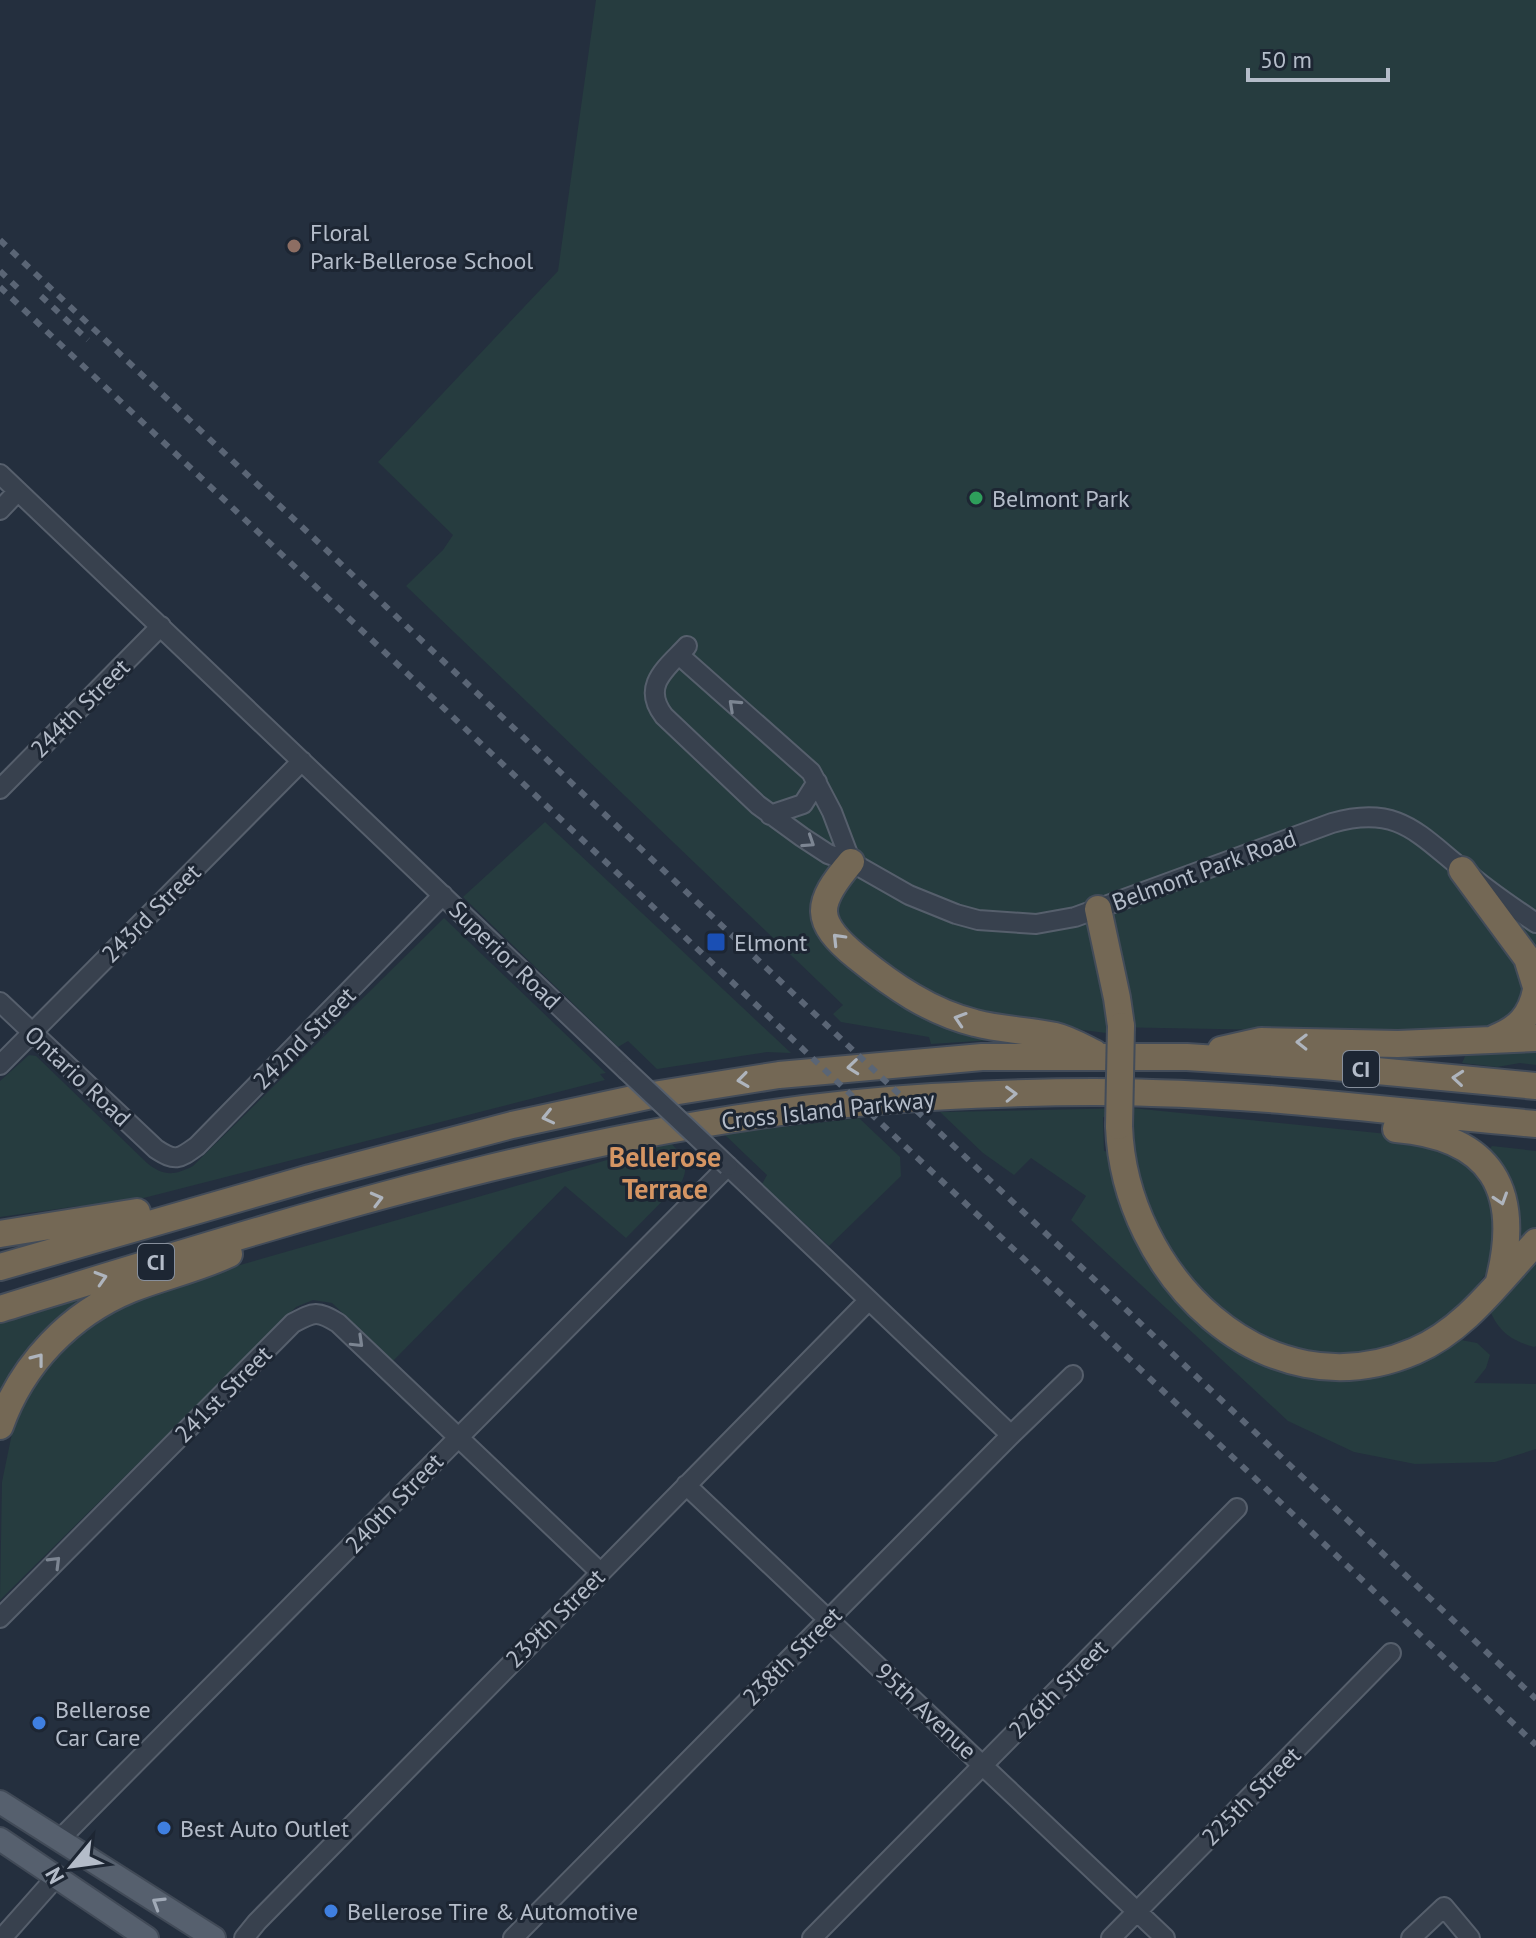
<svg xmlns="http://www.w3.org/2000/svg" width="1536" height="1938" font-family="'PT Sans',sans-serif">
	<rect width="100%" height="100%" fill="#242f3e"/>
	<!-- green -->
	<path fill="#263c3f" d="M596,0H1536V1035L1107,1027L1106,1033L1051,1026L994,1040L931,1044L929,1037L841,1022L833,1014L843,1005L406,586L443,550L453,535L378,462L558,271Z
		M545,822L791,1053L767,1052L657,1069L628,1041L618,1047L463,897Z
		M444,918L606,1073L600,1074L605,1080L85,1213L79,1206L0,1217V1081L29,1055L36,1056L147,1163C163,1176 174,1176 193,1166Z
		M1536,1046V1065L1520,1063L1497,1067L1462,1063L1467,1052Z
		M1132,1108L1417,1137L1474,1167L1491,1192L1496,1229L1488,1271L1460,1308L1416,1337L1371,1351L1331,1354L1287,1347L1223,1312L1177,1265L1145,1209L1131,1151L1132,1118L1103,1117L1104,1151L1109,1152L1126,1223L1160,1281L1212,1333L1280,1367L1461,1340L1477,1343L1490,1355L1486,1368L1474,1383L1536,1384V1449L1495,1462L1415,1464L1354,1452L1288,1421L1071,1220L1086,1196L1031,1158L1014,1175L983,1153L940,1112Z
		M859,1118L900,1157L901,1176L829,1246L762,1184L767,1175L724,1134Z
		M670,1142C682,1155 690,1164 682,1181L626,1238L565,1186L393,1361L332,1303L313,1300L296,1307L0,1600L2,1482L17,1409L61,1340L121,1299Z
		M1492,1146L1536,1151V1227L1521,1243L1518,1244L1487,1152Z
		M1536,1258V1346L1534,1347C1511,1340 1500,1333 1490,1311Z
		M110,1290L0,1400V1324Z"/>
	<g fill="none" stroke-linecap="round" stroke-linejoin="round">
		<!-- minor casing -->
		<g stroke="#565f6c" stroke-width="22">
			<path id="minor" d="M0,474L626,1070
				M0,510L18,491
				M687,646C668,667 640,685 664,716L758,805L802,837L828,854L851,862L909,895L956,914L978,920L1036,924L1075,917L1332,823C1398,804 1418,834 1465,871C1487,890 1512,907 1536,923
				M679,655L811,772L832,812L851,862
				M0,789L161,626
				M770,815L803,804L817,782
				M0,1002L156,1149C176,1162 179,1159 197,1146L443,895
				M0,1065L302,761
				M686,1485L1165,1938
				M0,1618L293,1323C314,1312 317,1310 338,1323L600,1572
				M59,1840L728,1166L1011,1435
				M2,1938L57,1876
				M244,1938L257,1922L869,1300
				M513,1938L1011,1435L1073,1375
				M812,1938L1237,1508
				M1111,1938L1391,1653
				M1411,1938L1444,1907L1470,1938"/>
		</g>
		<!-- major casing -->
		<g stroke="#414a57" stroke-width="26">
			<path id="major" d="M0,1802L214,1938
				M0,1839L147,1938"/>
		</g>
		<!-- highway casing -->
		<g stroke="#434c59" stroke-width="30">
			<path id="highway" d="M851,862C815,904 813,921 857,957C893,986 930,1012 975,1023C1001,1030 1028,1030 1055,1036C1068,1039 1082,1047 1094,1053
				M1462,870L1527,958L1536,987
				M1098,909L1117,998L1121,1026
				M1495,1038C1518,1029 1531,1016 1536,990
				M1221,1050L1261,1041L1398,1044L1536,1038
				M1119,1126C1124,1273 1264,1416 1415,1351C1466,1329 1499,1281 1536,1242
				M1396,1129C1492,1137 1522,1190 1499,1281
				M0,1234L137,1212
				M0,1267L310,1178L512,1125L647,1096L779,1075L982,1057H1187L1324,1066L1536,1086
				M0,1309C304,1216 613,1116 932,1097C1005,1093 1079,1090 1152,1093C1280,1096 1408,1113 1536,1124
				M0,1426C22,1364 70,1314 131,1289C164,1276 197,1269 229,1254"/>
		</g>
		<!-- minor -->
		<use href="#minor" stroke="#38414e" stroke-width="18"/>
		<!-- major -->
		<use href="#major" stroke="#56606e" stroke-width="22"/>
		<!-- highway -->
		<use href="#highway" stroke="#746855" stroke-width="26"/>
		<!-- rail -->
		<path stroke="#5a6575" stroke-width="6" stroke-dasharray="8 8" stroke-linecap="butt" d="M0,240L1536,1699
			M0,271L22,292
			M0,287L1536,1745
			M41,296L88,340"/>
		<!-- minor-bridge casing -->
		<g stroke="#565f6c" stroke-width="22" stroke-linecap="butt">
			<path id="minor-bridge" d="M626,1070L728,1166"/>
		</g>
		<!-- highway-bridge casing -->
		<g stroke="#434c59" stroke-width="30" stroke-linecap="butt">
			<path id="highway-bridge" d="M1119,1126L1121,1026"/>
		</g>
		<!-- minor-bridge -->
		<use href="#minor-bridge" stroke="#38414e" stroke-width="18"/>
		<!-- highway-bridge -->
		<use href="#highway-bridge" stroke="#746855" stroke-width="26"/>
	</g>
	<!-- one-way arrows -->
	<defs><path id="oneway-chevron" d="M-2-3.5L2.5 0L-2 3.5" fill="none" stroke-width="1.6" stroke-linecap="round" stroke-linejoin="round" transform="scale(2)"/></defs>
	<g stroke="#7c8592">
		<use href="#oneway-chevron" transform="translate(734 705) rotate(-137)"/>
		<use href="#oneway-chevron" transform="translate(809 842) rotate(33)"/>
		<use href="#oneway-chevron" transform="translate(358 1342) rotate(44)"/>
		<use href="#oneway-chevron" transform="translate(55 1562) rotate(-45)"/>
	</g>
	<g stroke="#aeb4bd">
		<use href="#oneway-chevron" transform="translate(838 939) rotate(-134)"/>
		<use href="#oneway-chevron" transform="translate(960 1019) rotate(-162)"/>
		<use href="#oneway-chevron" transform="translate(1302 1042) rotate(-179)"/>
		<use href="#oneway-chevron" transform="translate(853 1067) rotate(174)"/>
		<use href="#oneway-chevron" transform="translate(1458 1078) rotate(-175)"/>
		<use href="#oneway-chevron" transform="translate(743 1080) rotate(172)"/>
		<use href="#oneway-chevron" transform="translate(1011 1094) rotate(-2)"/>
		<use href="#oneway-chevron" transform="translate(548 1117) rotate(167)"/>
		<use href="#oneway-chevron" transform="translate(377 1199) rotate(-15)"/>
		<use href="#oneway-chevron" transform="translate(1501 1199) rotate(72)"/>
		<use href="#oneway-chevron" transform="translate(101 1278) rotate(-17)"/>
		<use href="#oneway-chevron" transform="translate(38 1359) rotate(-52)"/>
	</g>
	<use stroke="#a1aab7" href="#oneway-chevron" transform="translate(158 1903) rotate(-148)"/>
	<!-- markers -->
	<circle fill="#8d6e63" stroke="#1d2633" stroke-width="3" cx="294" cy="246" r="8"/>
	<circle fill="#2e9e5b" stroke="#1d2633" stroke-width="3" cx="976" cy="498" r="8"/>
	<rect fill="#1a4fb4" stroke="#1d2633" stroke-width="3" x="706" y="932" width="20" height="20" rx="4"/>
	<g fill="#3f7fe0" stroke="#1d2633" stroke-width="3">
		<circle cx="39" cy="1723" r="8"/>
		<circle cx="164" cy="1828" r="8"/>
		<circle cx="331" cy="1911" r="8"/>
	</g>
	<g text-anchor="middle" dominant-baseline="central" stroke-width="6" stroke-linejoin="round" paint-order="stroke">
		<!-- shield labels -->
		<g fill="#1d2633" stroke="#878f9c" stroke-width="2">
			<rect x="1343" y="1051" width="36" height="36" rx="6"/>
			<rect x="138" y="1244" width="36" height="36" rx="6"/>
		</g>
		<g font-size="22" font-weight="bold" fill="#b4bcc9">
			<text x="1361" y="1069">CI</text>
			<text x="156" y="1262">CI</text>
		</g>
		<!-- poi labels -->
		<g font-size="24" fill="#b4bcc9" stroke="#1d2633" text-anchor="start">
			<text x="310" y="232">Floral<tspan x="310" dy="28">Park-Bellerose School</tspan></text>
			<text x="992" y="498">Belmont Park</text>
			<text x="734" y="942">Elmont</text>
			<text x="55" y="1709">Bellerose<tspan x="55" dy="28">Car Care</tspan></text>
			<text x="180" y="1828">Best Auto Outlet</text>
			<text x="347" y="1911">Bellerose Tire &amp; Automotive</text>
		</g>
		<!-- street labels -->
		<g font-size="24" fill="#b4bcc9" stroke="#1d2633">
			<text transform="translate(80 708) rotate(-45)">244th Street</text>
			<text transform="translate(1204 870) rotate(-20)">Belmont Park Road</text>
			<text transform="translate(151 913) rotate(-45)">243rd Street</text>
			<text transform="translate(505 955) rotate(44)">Superior Road</text>
			<text transform="translate(304 1038) rotate(-45)">242nd Street</text>
			<text transform="translate(78 1076) rotate(43)">Ontario Road</text>
			<text transform="translate(828 1110) rotate(-6)">Cross Island Parkway</text>
			<text transform="translate(223 1394) rotate(-45)">241st Street</text>
			<text transform="translate(394 1503) rotate(-46)">240th Street</text>
			<text transform="translate(555 1618) rotate(-45)">239th Street</text>
			<text transform="translate(792 1656) rotate(-45)">238th Street</text>
			<text transform="translate(1058 1689) rotate(-45)">226th Street</text>
			<text transform="translate(926 1711) rotate(43)">95th Avenue</text>
			<text transform="translate(1251 1796) rotate(-45)">225th Street</text>
		</g>
		<!-- quarter labels -->
		<g font-size="28" font-weight="bold" fill="#d59563" stroke="#1d2633">
			<text x="665" y="1156">Bellerose<tspan x="665" dy="32">Terrace</tspan></text>
		</g>
	</g>
	<!-- north arrow -->
	<g transform="translate(72 1866) rotate(241)" stroke="#1d2633" stroke-width="6" paint-order="stroke">
	<path d="M0-6L14 30L0 20L-14 30Z" fill="#b4bcc9"/>
	<text y="-12" font-size="22" font-weight="bold" text-anchor="middle" fill="#b4bcc9">N</text>
	</g>
	<!-- scale -->
	<path d="M1248 68v12h140v-12" fill="none" stroke="#b4bcc9" stroke-width="4"/>
	<text x="1260" y="68" font-size="24" fill="#b4bcc9" stroke="#1d2633" stroke-width="6" paint-order="stroke">50 m</text>
</svg>
